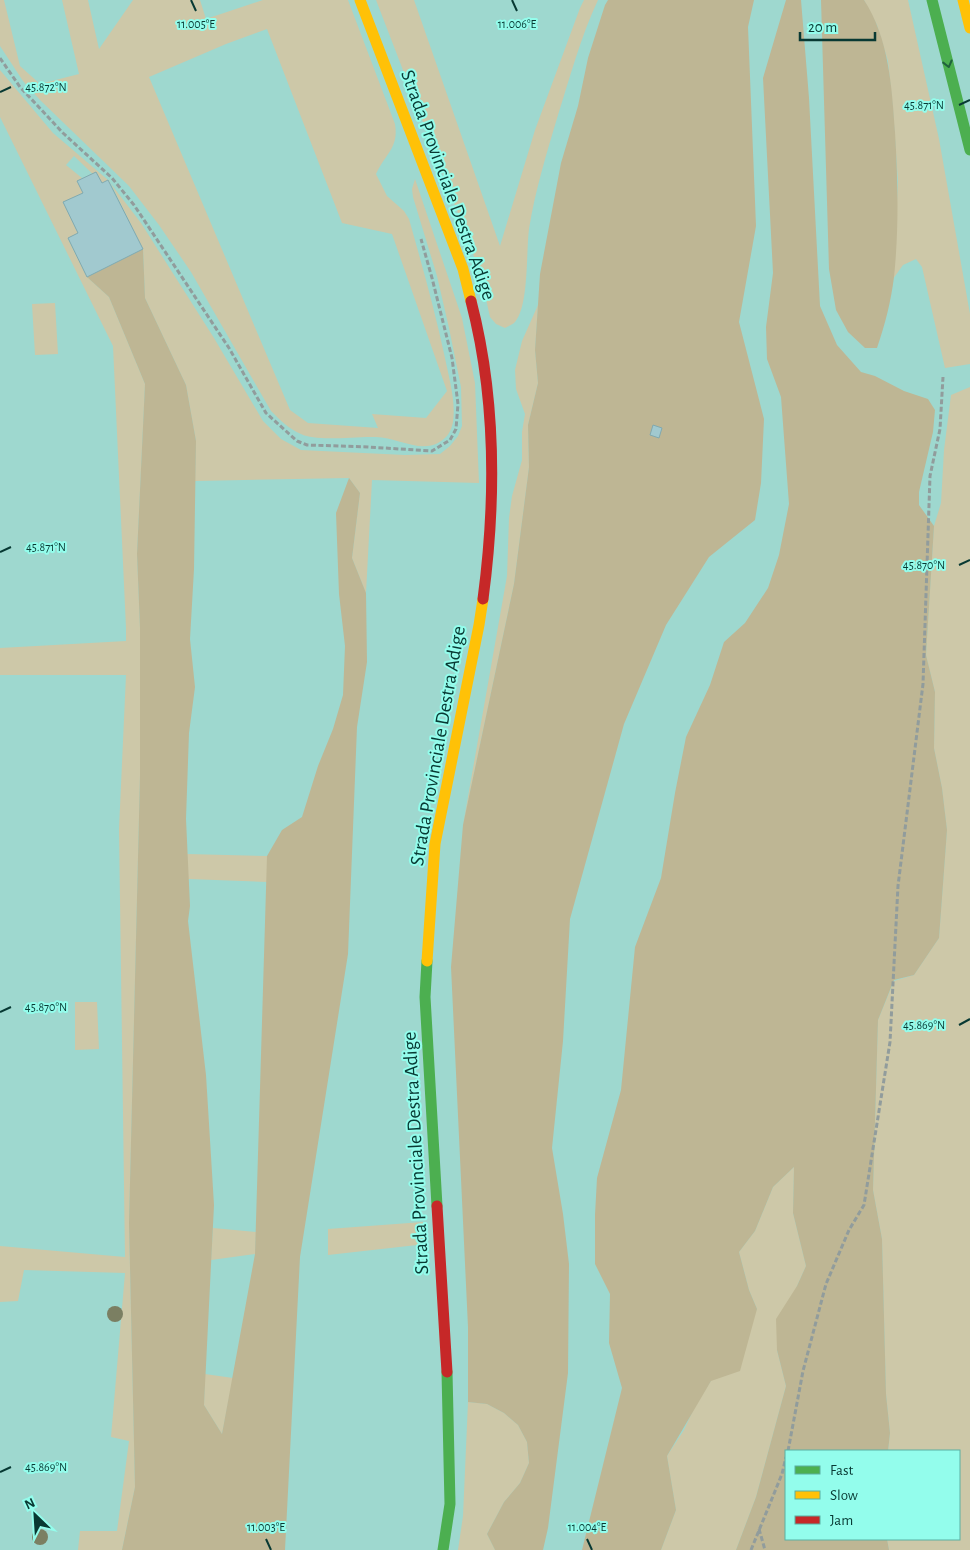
<svg xmlns="http://www.w3.org/2000/svg" width="970" height="1550" font-family="'Alegreya Sans',sans-serif">
	<rect width="100%" height="100%" fill="#9ed8cf"/>
	<!-- green -->
	<path fill="#cdc8a8" fill-rule="evenodd" d="M0,0H4L20,66L40,84L79,74L62,0H88L99,49L133,0H200L206,19L263,0H348L395,124C399,148 385,154 376,174L387,196L404,211L409,219C422,265 435,311 445,358C449,378 456,401 453,422C451,432 447,438 438,443C419,453 396,437 376,437C355,436 317,442 301,434C289,429 280,420 271,411L191,272L159,225L129,186L40,100L23,81L0,46ZM267,29L342,223L392,234L447,391L426,418L372,414L378,428L308,423L290,410L149,77L226,44Z
		M376,0H414L500,246L535,130L580,8L584,0H598C581,36 570,77 558,115C547,152 535,191 529,229C526,252 529,306 515,322C512,325 508,326 505,328L496,324L490,317L481,277L468,239Z
		M864,0H908L939,139L970,314V364L945,368L922,267L916,259L903,265L893,279L898,181L893,110L888,61L877,25Z
		M0,70L53,133L108,180L141,223L214,338L263,421L281,439L301,450L405,455L440,454L450,446L458,436L462,426L461,387L449,328L437,276L413,197L412,189L415,179L462,318L475,383L479,483L372,480L366,593L352,558L360,493L349,478L195,481L196,441L186,385L145,298L143,249L109,180L102,183L74,156L66,165L82,178L77,181L83,193L63,202L78,233L68,239L87,277L109,297L145,384L137,554L140,628V776L129,1223L135,1487L122,1550H78L80,1531H117L129,1441L111,1437L125,1273L24,1270L18,1301L0,1302V1246L125,1257L119,829L126,675H0V648L126,641V628L113,346L0,117Z
		M55,303L58,354L35,355L32,304Z
		M538,305L535,350L538,383L528,425L529,467L514,584L463,825L507,576L509,518L512,496L522,460V432L525,414L516,389L515,370L522,341Z
		M970,387V1550H889L887,1539H959V1451H888L890,1433L886,1394L882,1239L873,1190L878,1020L894,981L914,975L939,938L947,830L942,788L934,748L935,692L926,655L934,526L941,503L944,450L951,395Z
		M187,854L267,856V882L188,879Z
		M75,1002H97L99,1049L75,1050Z
		M794,1167L793,1213L806,1266L797,1286L777,1350L786,1386L756,1497L736,1550H661L676,1510L667,1456L684,1430L696,1404L757,1309L749,1290L739,1252L755,1231L773,1187Z
		M423,1222L426,1244L328,1255V1229Z
		M213,1228L256,1232L255,1254L211,1260Z
		M205,1374L233,1378L222,1434L204,1405Z
		M468,1402L487,1404L504,1413L518,1425L527,1442L529,1463L520,1483L504,1502L487,1534L495,1550H458L463,1516Z"/>
	<!-- forest -->
	<path fill="#beb694" d="M608,0H754L748,27L756,226L739,322L764,419L761,483L755,520L709,557L666,625L624,724L570,919L563,1041L552,1148L563,1214L569,1264L568,1373L548,1528L543,1550H495L487,1534L504,1502L520,1483L529,1463L527,1442L518,1425L504,1413L487,1404L468,1402V1327L451,967L463,825L514,584L529,467L528,425L538,383L535,350L540,274L561,163L578,106L588,58L605,5Z
		M786,0H801L809,98L820,306L837,345L861,372L875,376L904,391L928,399L935,410L933,432L919,492V505L934,526L926,655L935,692L934,748L942,788L947,830L939,938L914,975L894,980L878,1020L873,1190L882,1239L886,1394L890,1433L888,1451H786V1539H887L889,1550H736L756,1497L786,1386L777,1350L776,1319L797,1286L806,1266L793,1213L794,1167L773,1187L755,1231L739,1252L749,1290L757,1309L740,1371L711,1381L667,1456L676,1510L661,1550H582L622,1388L609,1343L610,1294L595,1264V1215L597,1178L621,1090L635,947L661,878L675,793L686,737L710,685L724,642L745,623L768,588L779,555L789,504L781,397L767,359L766,327L773,273L763,78Z
		M821,0H864C889,38 892,88 895,132C898,181 899,229 894,277C891,301 885,325 877,348H865L848,332L836,310L829,269Z
		M143,249L145,298L186,385L196,441L194,569L190,639L195,687L189,733L186,819L190,906L188,921L206,1075L214,1205L204,1405L222,1434L255,1254L267,856L282,830L302,817L318,766L333,729L343,695L345,646L339,594L336,513L349,478L360,493L352,558L366,593L367,662L357,727L348,954L300,1257L285,1550H122L135,1487L129,1223L140,776V628L137,554L145,384L109,297L87,277Z"/>
	<!-- building -->
	<path fill="#a1c9cf" stroke="#81a9af" d="M96,172L102,183L108,180L143,249L87,277L68,238L78,233L63,202L83,193L77,181Z
		M653,425L662,428L659,438L650,435Z"/>
	<g fill="none" stroke-linecap="round" stroke-linejoin="round">
		<!-- path -->
		<path stroke="#919c9c" stroke-width="3" stroke-dasharray="5 2.5" stroke-linecap="butt" d="M0,58L20,87L63,133L112,178L134,205L229,348L266,413L297,441L307,445L368,447L432,451L450,440L456,429L458,404L452,358L432,278L421,239
			M788,1451L803,1371L826,1284L849,1230L864,1205L890,1042L898,886L923,684L930,476L940,429L943,377
			M759,1529L765,1550
			M751,1550L782,1474L786,1457"/>
		<!-- fast -->
		<path stroke="#4caf50" stroke-width="11" d="M932,0L970,150
			M427,961L425,997L437,1206
			M443,1550L450,1504L447,1372"/>
		<!-- slow -->
		<path stroke="#ffc107" stroke-width="11" d="M360,0L463,269L471,301
			M963,0L970,28
			M427,961L435,844L479,625L483,599"/>
		<!-- jam -->
		<path stroke="#c62828" stroke-width="11" d="M471,301C496,397 496,501 483,599
			M437,1206L447,1372"/>
	</g>
	<!-- trees -->
	<g fill="#7b7f62">
		<circle cx="115" cy="1314" r="8"/>
		<circle cx="40" cy="1537" r="8"/>
	</g>
	<!-- one-way arrows -->
	<defs><path id="oneway-chevron" d="M-2-3.5L2.5 0L-2 3.5" fill="none" stroke-width="1.6" stroke-linecap="round" stroke-linejoin="round" transform="scale(1.25)"/></defs>
	<use stroke="#20623d" href="#oneway-chevron" transform="translate(948 64) rotate(76)"/>
	<!-- ticks -->
	<path fill="none" stroke="#083933" stroke-width="2" d="M191,0L196,11M512,0L517,11M0,92L11,87M959,105L970,100M0,552L11,547M959,565L970,560M0,1012L11,1007M959,1025L970,1019M0,1472L11,1467M266,1539L271,1550M587,1539L592,1550"/>
	<g text-anchor="middle" dominant-baseline="central" stroke-width="4" stroke-linejoin="round" paint-order="stroke">
		<!-- street labels -->
		<g font-size="20" fill="#083933" stroke="#93fdec">
			<text transform="translate(448 185) rotate(70)">Strada Provinciale Destra Adige</text>
			<text transform="translate(438 746) rotate(-80)">Strada Provinciale Destra Adige</text>
			<text transform="translate(416 1153) rotate(-93)">Strada Provinciale Destra Adige</text>
		</g>
	</g>
	<g font-size="12" text-anchor="middle" fill="#083933" stroke="#93fdec" stroke-width="4" stroke-linejoin="round" paint-order="stroke">
		<text x="196" y="28">11.005°E</text>
		<text x="517" y="28">11.006°E</text>
		<text x="46" y="91">45.872°N</text>
		<text x="924" y="109">45.871°N</text>
		<text x="46" y="551">45.871°N</text>
		<text x="924" y="569">45.870°N</text>
		<text x="46" y="1011">45.870°N</text>
		<text x="924" y="1029">45.869°N</text>
		<text x="46" y="1471">45.869°N</text>
		<text x="266" y="1531">11.003°E</text>
		<text x="587" y="1531">11.004°E</text>
	</g>
	<!-- legend -->
	<rect x="785" y="1450" width="175" height="90" fill="#93fdec" stroke="#5bafa2"/>
	<rect x="795" y="1466" width="25" height="8" fill="#4caf50" stroke="#5bafa2"/>
	<text x="830" y="1475" font-size="15" fill="#083933">Fast</text>
	<rect x="795" y="1491" width="25" height="8" fill="#ffc107" stroke="#5bafa2"/>
	<text x="830" y="1500" font-size="15" fill="#083933">Slow</text>
	<rect x="795" y="1516" width="25" height="8" fill="#c62828" stroke="#5bafa2"/>
	<text x="830" y="1525" font-size="15" fill="#083933">Jam</text>
	<!-- north arrow -->
	<g transform="translate(35 1515) rotate(335)" stroke="#93fdec" stroke-width="4" paint-order="stroke">
	<path d="M0-4L9 19L0 12L-9 19Z" fill="#083933"/>
	<text y="-8" font-size="14" font-weight="bold" text-anchor="middle" fill="#083933">N</text>
	</g>
	<!-- scale -->
	<path d="M800 32v8h75v-8" fill="none" stroke="#083933" stroke-width="2.5"/>
	<text x="808" y="32" font-size="15" fill="#083933" stroke="#93fdec" stroke-width="4" paint-order="stroke">20 m</text>
</svg>
